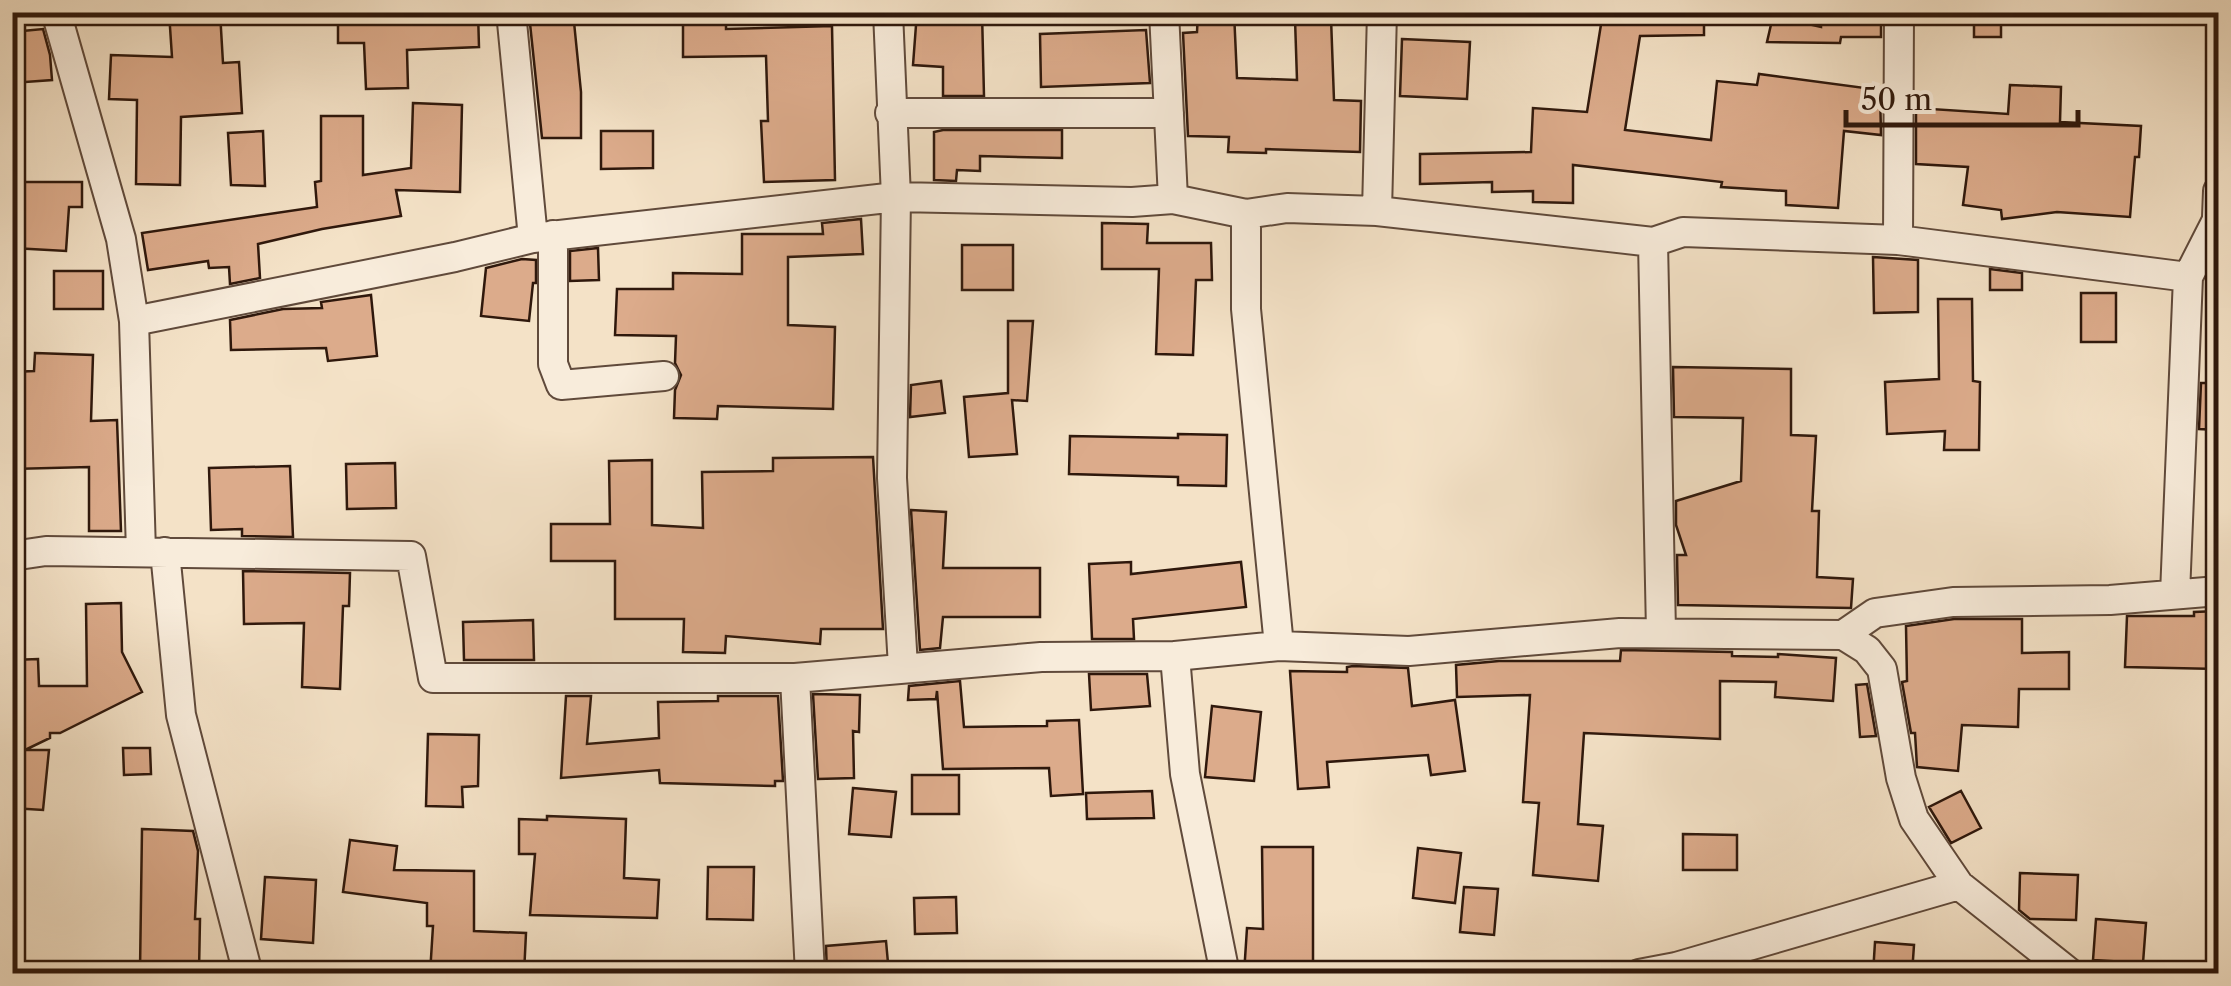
<svg xmlns="http://www.w3.org/2000/svg" width="2231" height="986" font-family="'Libre Caslon Text',serif">
	<rect width="100%" height="100%" fill="#f4e2c7"/>
	<filter id="stains"><feTurbulence type="fractalNoise" baseFrequency=".002" numOctaves="4"/><feColorMatrix values="0 0 0 0 .2 0 0 0 0 .09 0 0 0 0 .02 0 0 0 .5 -.17"/></filter>
	<radialGradient id="worn" r=".72"><stop offset=".6" stop-color="#630" stop-opacity="0"/><stop offset="1" stop-color="#630" stop-opacity=".3"/></radialGradient>
	<!-- building -->
	<path fill="#dcab8b" stroke="#2f180c" stroke-width="2.5" d="M169,12H220L223,63L239,62L242,113L181,117L180,185L136,184L137,100L109,99L111,55L172,57Z
		M338,12H478L479,47L407,50L408,88L366,89L364,43H338Z
		M573,12L581,92V138H542L529,14Z
		M683,12H726V29L832,26L835,180L764,182L761,121H768L766,56L683,57Z
		M917,12H982L984,96H943V67L913,65Z
		M1198,12H1234L1237,78L1297,80L1295,19L1331,18L1334,100L1361,101L1360,152L1266,149V153L1228,152L1229,137L1188,136L1183,33L1197,32Z
		M1603,12H1704V35L1640,36L1625,130L1711,140L1717,81L1757,85L1759,74L1880,90L1881,135L1844,131L1838,208L1786,205V191L1721,187L1722,182L1573,165V203L1533,202V191L1492,192V182L1420,184V154L1531,152L1533,108L1587,112Z
		M1821,12H1881V37H1841L1840,43L1767,42L1773,16L1821,27Z
		M1974,12H2001V37H1974Z
		M43,29L50,55L52,80L12,83V32Z
		M1146,30L1150,83L1041,87L1040,34Z
		M1402,39L1470,42L1467,99L1400,96Z
		M2010,85L2061,87L2060,122L2141,126L2139,157H2135L2130,217L2057,212L2002,219L2001,210L1963,205L1968,167L1916,164V108L2008,114Z
		M413,103L462,105L460,192L396,190L401,216L322,229L258,244L260,278L230,284L229,267L209,268L208,261L148,270L142,233L317,207L315,182L321,181V116H363V175L411,168Z
		M943,130H1062V158L980,156V171L957,170L956,181L934,180V132Z
		M263,131L265,186L231,185L228,133Z
		M601,131H653V168L601,169Z
		M21,182H82V207H69L66,251L13,248L15,213L22,214Z
		M861,219L863,254L788,257V325L835,327L833,409L718,406L717,419L674,418L675,390L681,375L675,363L676,336L615,335L617,289H673V273L742,274V234H823L822,223Z
		M1102,223L1148,224L1147,243H1211L1212,280H1196L1193,355L1156,354L1159,269H1102Z
		M962,245H1013V290H962Z
		M598,248L599,280L570,281V251Z
		M1873,257L1918,260V312L1874,313Z
		M522,259L536,260V283H533L529,321L481,316L486,268Z
		M1990,269L2022,273V290H1990Z
		M54,271H103V309H54Z
		M2081,293H2116V342H2081Z
		M371,295L377,356L328,361L326,348L231,350L230,320L283,309L322,308L321,302Z
		M1938,299H1972L1973,381L1980,382L1979,450H1944L1945,431L1887,434L1885,382L1939,379Z
		M1008,321H1033L1027,401L1012,400L1017,454L969,457L964,397L1008,393Z
		M35,353L93,355L91,421L117,420L121,531H89V467L12,469V372L34,371Z
		M1673,367L1791,369V435L1816,436L1812,511H1819L1817,577L1853,579L1851,608L1678,605L1677,555H1686L1676,525V501L1741,481L1743,418L1674,417Z
		M941,381L945,413L910,417L911,385Z
		M2201,383H2218V430L2199,429Z
		M1178,434L1227,435L1226,486L1178,485V477L1069,474L1070,436L1178,438Z
		M873,457L883,629H821L820,644L726,636L725,653L683,652L684,619H615V561H551V524H610L609,461L652,460V525L703,528L702,472L773,471V458Z
		M395,463L396,508L347,509L346,464Z
		M290,466L293,537L242,536V529L211,530L209,468Z
		M911,510L946,512L943,568H1040V617H943L940,648L920,650Z
		M1131,562V574L1241,562L1246,607L1133,619L1134,639H1092L1089,564Z
		M243,571L350,573L349,606H343L340,689L302,687L304,623L244,624Z
		M121,603L122,652L142,692L60,733H50V738L25,750H49L43,810L12,808V660L38,659L39,686H87L86,604Z
		M2218,611V669L2125,667L2127,616H2194V612Z
		M1954,619H2022V653L2069,652V689H2019L2018,727L1962,725L1958,771L1917,767L1915,733H1911L1902,682L1907,681L1906,626Z
		M533,620L534,660H464L463,622Z
		M1621,650L1732,652V656L1778,657V654L1836,658L1833,701L1775,697L1776,682L1720,681V739L1584,733L1578,824L1603,826L1598,881L1533,875L1539,803L1523,802L1530,695L1457,697L1456,665L1499,661H1620Z
		M1353,666L1408,668L1412,706L1455,700L1465,771L1431,775L1428,755L1327,762L1329,787L1298,789L1290,671L1347,672V667Z
		M1089,674H1147L1150,706L1091,710Z
		M960,681L964,727L1047,726V721L1079,720L1083,794L1051,796L1049,768L943,769L937,691L936,699L908,700L909,686Z
		M1867,684L1876,736L1860,737L1856,685Z
		M813,694L860,695L859,732L853,731L854,778L818,779Z
		M566,696H591L587,744L659,738L658,702L718,701V696H778L783,781H775V786L660,783L659,770L561,778Z
		M1212,706L1261,712L1254,781L1205,777Z
		M428,734L479,735L478,786L462,787L463,807L426,806Z
		M123,748H150L151,774L124,775Z
		M912,775H959V814H912Z
		M853,788L896,792L891,837L849,834Z
		M1152,791L1154,818L1087,819L1086,793Z
		M1961,791L1981,828L1951,843L1929,807Z
		M547,816L626,819L624,878L659,880L657,918L530,915L535,854H519V819L547,820Z
		M142,829L193,831L198,851L195,919H200L199,971H140Z
		M1683,834L1737,835V870H1683Z
		M350,840L397,846L394,870L474,871V931L526,933L524,974H430L433,926H427V903L343,892Z
		M1262,847H1313V974H1244L1247,928L1263,929Z
		M1418,848L1461,853L1455,903L1413,898Z
		M708,867H754L753,920L707,919Z
		M2020,873L2078,875L2076,920L2030,919L2019,910Z
		M265,877L316,880L313,943L261,939Z
		M1464,887L1498,889L1494,935L1460,932Z
		M956,897L957,933L915,934L914,898Z
		M2096,919L2146,923L2143,963L2093,960Z
		M886,941L889,974H827L826,946Z
		M1875,942L1914,945L1912,974H1873Z"/>
	<g fill="none" stroke-linecap="round" stroke-linejoin="round">
		<!-- street casing -->
		<g stroke="#604a3b" stroke-width="32">
			<path id="street" d="M56,12L121,239L134,321
				M511,12L533,238
				M888,12L896,197L892,478L903,667
				M1164,12L1173,199
				M890,113H1169
				M1377,211L1382,12
				M1246,214V309L1279,646
				M2217,217L2218,191
				M553,235V364L561,385L664,376
				M1898,240L1899,12
				M1653,242L1661,632
				M141,552L134,321L455,257L533,238L896,197L1132,202L1173,199L1246,214L1287,208L1377,211L1653,242L1683,232L1898,240L2188,277
				M165,552L181,715L248,974
				M12,556L46,551L411,556L433,678H795L1041,657L1175,656
				M2175,594L2188,277L2218,218
				M1843,635L1875,613L1953,602L2110,600L2218,591
				M795,678L810,974
				M1225,974L1185,774L1175,656L1279,646L1409,651L1620,633L1843,635L1867,650L1882,669L1901,778L1914,819L1959,885L2071,974
				M1639,974L1676,967L1959,885"/>
		</g>
		<!-- street -->
		<use href="#street" stroke="#f8ecdb" stroke-width="28"/>
	</g>
	<!-- margin -->
	<rect width="2231" height="986" fill="none" stroke="#f4e2c7" stroke-width="50"/>
	<rect x="15" y="15" width="2201" height="956" fill="none" stroke="#2f180c" stroke-width="5"/>
	<rect x="25" y="25" width="2181" height="936" fill="none" stroke="#2f180c" stroke-width="2.5"/>
	<!-- scale -->
	<path d="M1846 110v15h232v-15" fill="none" stroke="#2f180c" stroke-width="5"/>
	<text x="1861" y="110" font-size="30" fill="#2f180c" stroke="#f8ecdb" stroke-width="8" paint-order="stroke">50 m</text>
	<rect width="100%" height="100%" filter="url(#stains)"/>
	<rect width="100%" height="100%" fill="url(#worn)"/>
</svg>
